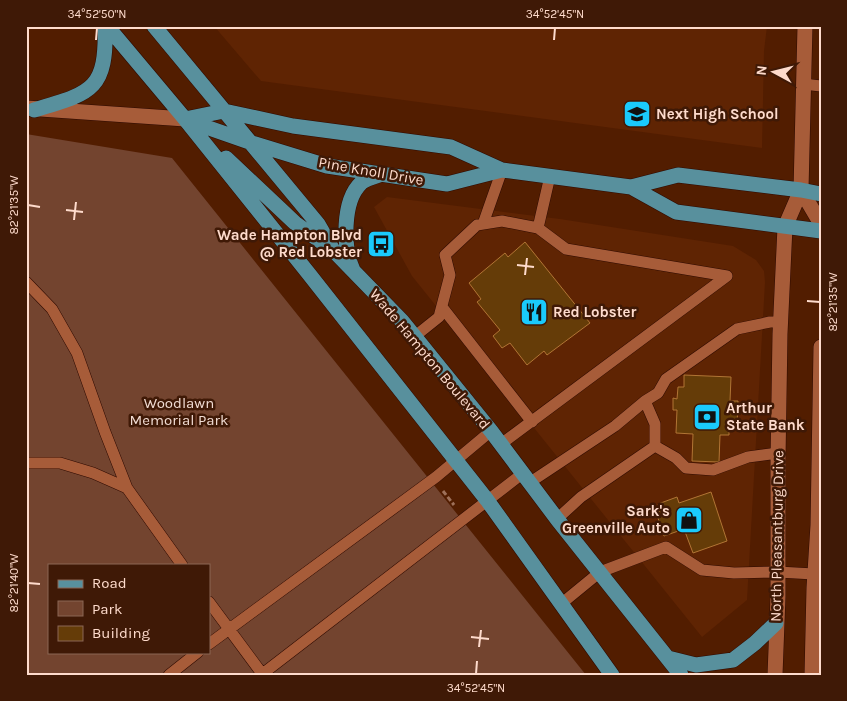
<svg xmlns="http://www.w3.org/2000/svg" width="847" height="701" font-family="Karla,sans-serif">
	<rect width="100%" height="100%" fill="#521d00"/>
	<!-- built -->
	<path fill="#5f2403" d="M214,26H767L764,51L762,148L261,81Z
		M387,197L560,219L733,246L756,260L764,271L765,282L747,600L702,637L412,276L374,207Z"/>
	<!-- green -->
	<path fill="#73442f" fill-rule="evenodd" d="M26,134L172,158L586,675H26ZM49,565H209V652H49Z"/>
	<!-- building -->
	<path fill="#653c08" stroke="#b17535" d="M525,242L590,323L547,355L544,351L527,365L510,343L502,348L493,336L500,330L477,302L481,299L469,283L505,253L508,257Z
		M684,375L731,377L730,401H738L737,425H729V435H720L719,462L692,461L693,434L676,433L677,410H673V398L677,399L678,387H684Z
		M711,492L727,541L693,553L684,529L664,536L656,512L660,511L658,504L677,497L679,503Z"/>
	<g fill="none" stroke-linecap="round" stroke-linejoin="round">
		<!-- lane casing -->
		<g stroke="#2e0a00" stroke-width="12">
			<path id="lane" d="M803,84L821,86
				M483,224L502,170
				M538,228L550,176
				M26,282L52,309L77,353L105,432L127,488
				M442,307L532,422
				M414,337L439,317L450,275L445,255L477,225L502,221L538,228L566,249L727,276L501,444
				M645,401L655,424V446
				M26,463H60L93,473L127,488L182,565
				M529,483L615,426L645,401L658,393L666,379L737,329L770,322H780
				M557,519L581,497L655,446L676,458L686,468L713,470L748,457L778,453
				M209,602L263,675
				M561,604L600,572L666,547L702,570L734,573L778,572L814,574
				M209,644L436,477L491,431
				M169,675L198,652
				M261,675L522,474"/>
		</g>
		<!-- secondary casing -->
		<g stroke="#2e0a00" stroke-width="16">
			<path id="secondary" d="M26,108L185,119
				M801,190L821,224
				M775,675L778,597V460L780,334L785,227L801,190L805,26
				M812,675L814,588L818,525L821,347"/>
		</g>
		<!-- primary casing -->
		<g stroke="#2e0a00" stroke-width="16">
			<path id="primary" d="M107,26L185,119L309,274L487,500L612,675
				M154,26L318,224L333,250L402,321L491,431L557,519L681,675
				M34,110C91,93 107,91 105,26
				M185,119L224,111L293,126L451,147L502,170L631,187L678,175L801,190L821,194
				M186,120L249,142L327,166L447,184L502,170
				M226,158L295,223L327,246
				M631,187L676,212L821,231
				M353,270C343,248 342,201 361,183C365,179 376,176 382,174
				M668,658L696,665L733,660L755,643L776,623"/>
		</g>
		<!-- path -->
		<path stroke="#9e715a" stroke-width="3" stroke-dasharray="5 2.5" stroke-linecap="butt" d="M443,491L454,505"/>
		<!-- lane -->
		<use href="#lane" stroke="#a75c39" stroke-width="11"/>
		<!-- secondary -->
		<use href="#secondary" stroke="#a75c39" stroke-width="15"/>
		<!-- primary -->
		<use href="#primary" stroke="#58909d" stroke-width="15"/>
	</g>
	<!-- ticks -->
	<path fill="none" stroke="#fedbcc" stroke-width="2" d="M96,40L97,28M554,40L555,28M28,205L40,207M66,210L83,212M74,220L76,202M517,265L534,267M525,275L527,258M807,301L820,302M28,583L40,584M471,637L489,639M479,647L481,630M476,674L477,661"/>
	<!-- icons -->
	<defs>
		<g id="school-square" transform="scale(1.4375)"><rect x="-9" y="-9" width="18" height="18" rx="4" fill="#1acafc" stroke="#3f1906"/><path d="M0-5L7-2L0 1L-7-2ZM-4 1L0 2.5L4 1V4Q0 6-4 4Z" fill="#111"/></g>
		<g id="bus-square" transform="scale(1.4375)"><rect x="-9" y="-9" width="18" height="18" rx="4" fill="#1acafc" stroke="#3f1906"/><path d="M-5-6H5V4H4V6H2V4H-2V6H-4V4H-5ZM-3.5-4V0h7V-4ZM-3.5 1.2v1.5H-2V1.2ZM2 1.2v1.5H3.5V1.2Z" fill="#111"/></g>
		<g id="restaurant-square" transform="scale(1.4375)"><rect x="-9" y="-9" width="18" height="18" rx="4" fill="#1acafc" stroke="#3f1906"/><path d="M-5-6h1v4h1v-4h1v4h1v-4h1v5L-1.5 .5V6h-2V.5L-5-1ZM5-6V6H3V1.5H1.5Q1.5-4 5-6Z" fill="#111"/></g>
		<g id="bank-square" transform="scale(1.4375)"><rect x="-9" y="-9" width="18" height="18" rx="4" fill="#1acafc" stroke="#3f1906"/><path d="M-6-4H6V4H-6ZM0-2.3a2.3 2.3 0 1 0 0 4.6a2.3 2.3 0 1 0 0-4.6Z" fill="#111"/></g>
		<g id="shop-square" transform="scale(1.4375)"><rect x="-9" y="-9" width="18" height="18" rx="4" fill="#1acafc" stroke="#3f1906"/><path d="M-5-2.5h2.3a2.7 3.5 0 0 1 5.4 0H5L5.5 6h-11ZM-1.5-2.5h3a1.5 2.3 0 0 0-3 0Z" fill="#111"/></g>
	</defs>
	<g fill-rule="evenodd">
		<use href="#school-square" x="637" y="114"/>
		<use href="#bus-square" x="381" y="244"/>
		<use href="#restaurant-square" x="534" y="312"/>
		<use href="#bank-square" x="707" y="417"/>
		<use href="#shop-square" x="689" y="520"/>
	</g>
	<g text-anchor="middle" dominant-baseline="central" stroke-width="5" stroke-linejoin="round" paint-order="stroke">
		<!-- poi labels -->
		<g font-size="15" font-weight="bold" fill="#fedbcc" stroke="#3f1906" text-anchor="start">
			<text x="656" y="114">Next High School</text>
			<text x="362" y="235" text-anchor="end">Wade Hampton Blvd<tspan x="362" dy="17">@ Red Lobster</tspan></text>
			<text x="553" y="312">Red Lobster</text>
			<text x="726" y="408">Arthur<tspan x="726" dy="17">State Bank</tspan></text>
			<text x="670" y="511" text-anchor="end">Sark's<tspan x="670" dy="17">Greenville Auto</tspan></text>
		</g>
		<!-- street labels -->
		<g font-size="15" fill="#fedbcc" stroke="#3f1906">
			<text transform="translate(371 171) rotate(10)">Pine Knoll Drive</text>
			<text transform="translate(430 359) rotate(50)">Wade Hampton Boulevard</text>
			<text transform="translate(777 536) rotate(-89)">North Pleasantburg Drive</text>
		</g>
		<!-- park labels -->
		<g font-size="15" fill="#f1dcd3" stroke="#3f1906">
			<text x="179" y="403">Woodlawn<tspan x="179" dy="17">Memorial Park</tspan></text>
		</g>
	</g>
	<!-- border -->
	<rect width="847" height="701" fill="none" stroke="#3f1906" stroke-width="55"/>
	<!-- legend -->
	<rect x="48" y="564" width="162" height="90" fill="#3f1906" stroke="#8b6755"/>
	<rect x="58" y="580" width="25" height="8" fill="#58909d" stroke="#8b6755"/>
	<text x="92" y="588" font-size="15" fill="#fedbcc">Road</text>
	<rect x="58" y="601" width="25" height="15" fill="#73442f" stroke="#8b6755"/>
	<text x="92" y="614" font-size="15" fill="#fedbcc">Park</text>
	<rect x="58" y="626" width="25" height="15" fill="#653c08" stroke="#8b6755"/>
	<text x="92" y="638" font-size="15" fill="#fedbcc">Building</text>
	<!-- north arrow -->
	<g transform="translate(774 72) rotate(277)" stroke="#3f1906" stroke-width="4" paint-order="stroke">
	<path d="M0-4L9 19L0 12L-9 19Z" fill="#fedbcc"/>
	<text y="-8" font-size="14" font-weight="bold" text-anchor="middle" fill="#fedbcc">N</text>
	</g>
	<rect x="28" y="28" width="792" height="646" fill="none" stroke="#fedbcc" stroke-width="2"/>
	<g font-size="12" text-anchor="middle" fill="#fedbcc">
		<text x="97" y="18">34°52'50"N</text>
		<text x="555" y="18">34°52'45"N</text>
		<text transform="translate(14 205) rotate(-90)" y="4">82°21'35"W</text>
		<text transform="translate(833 302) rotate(-90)" y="4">82°21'35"W</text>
		<text transform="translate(14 583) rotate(-90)" y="4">82°21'40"W</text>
		<text x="476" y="692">34°52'45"N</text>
	</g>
</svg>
